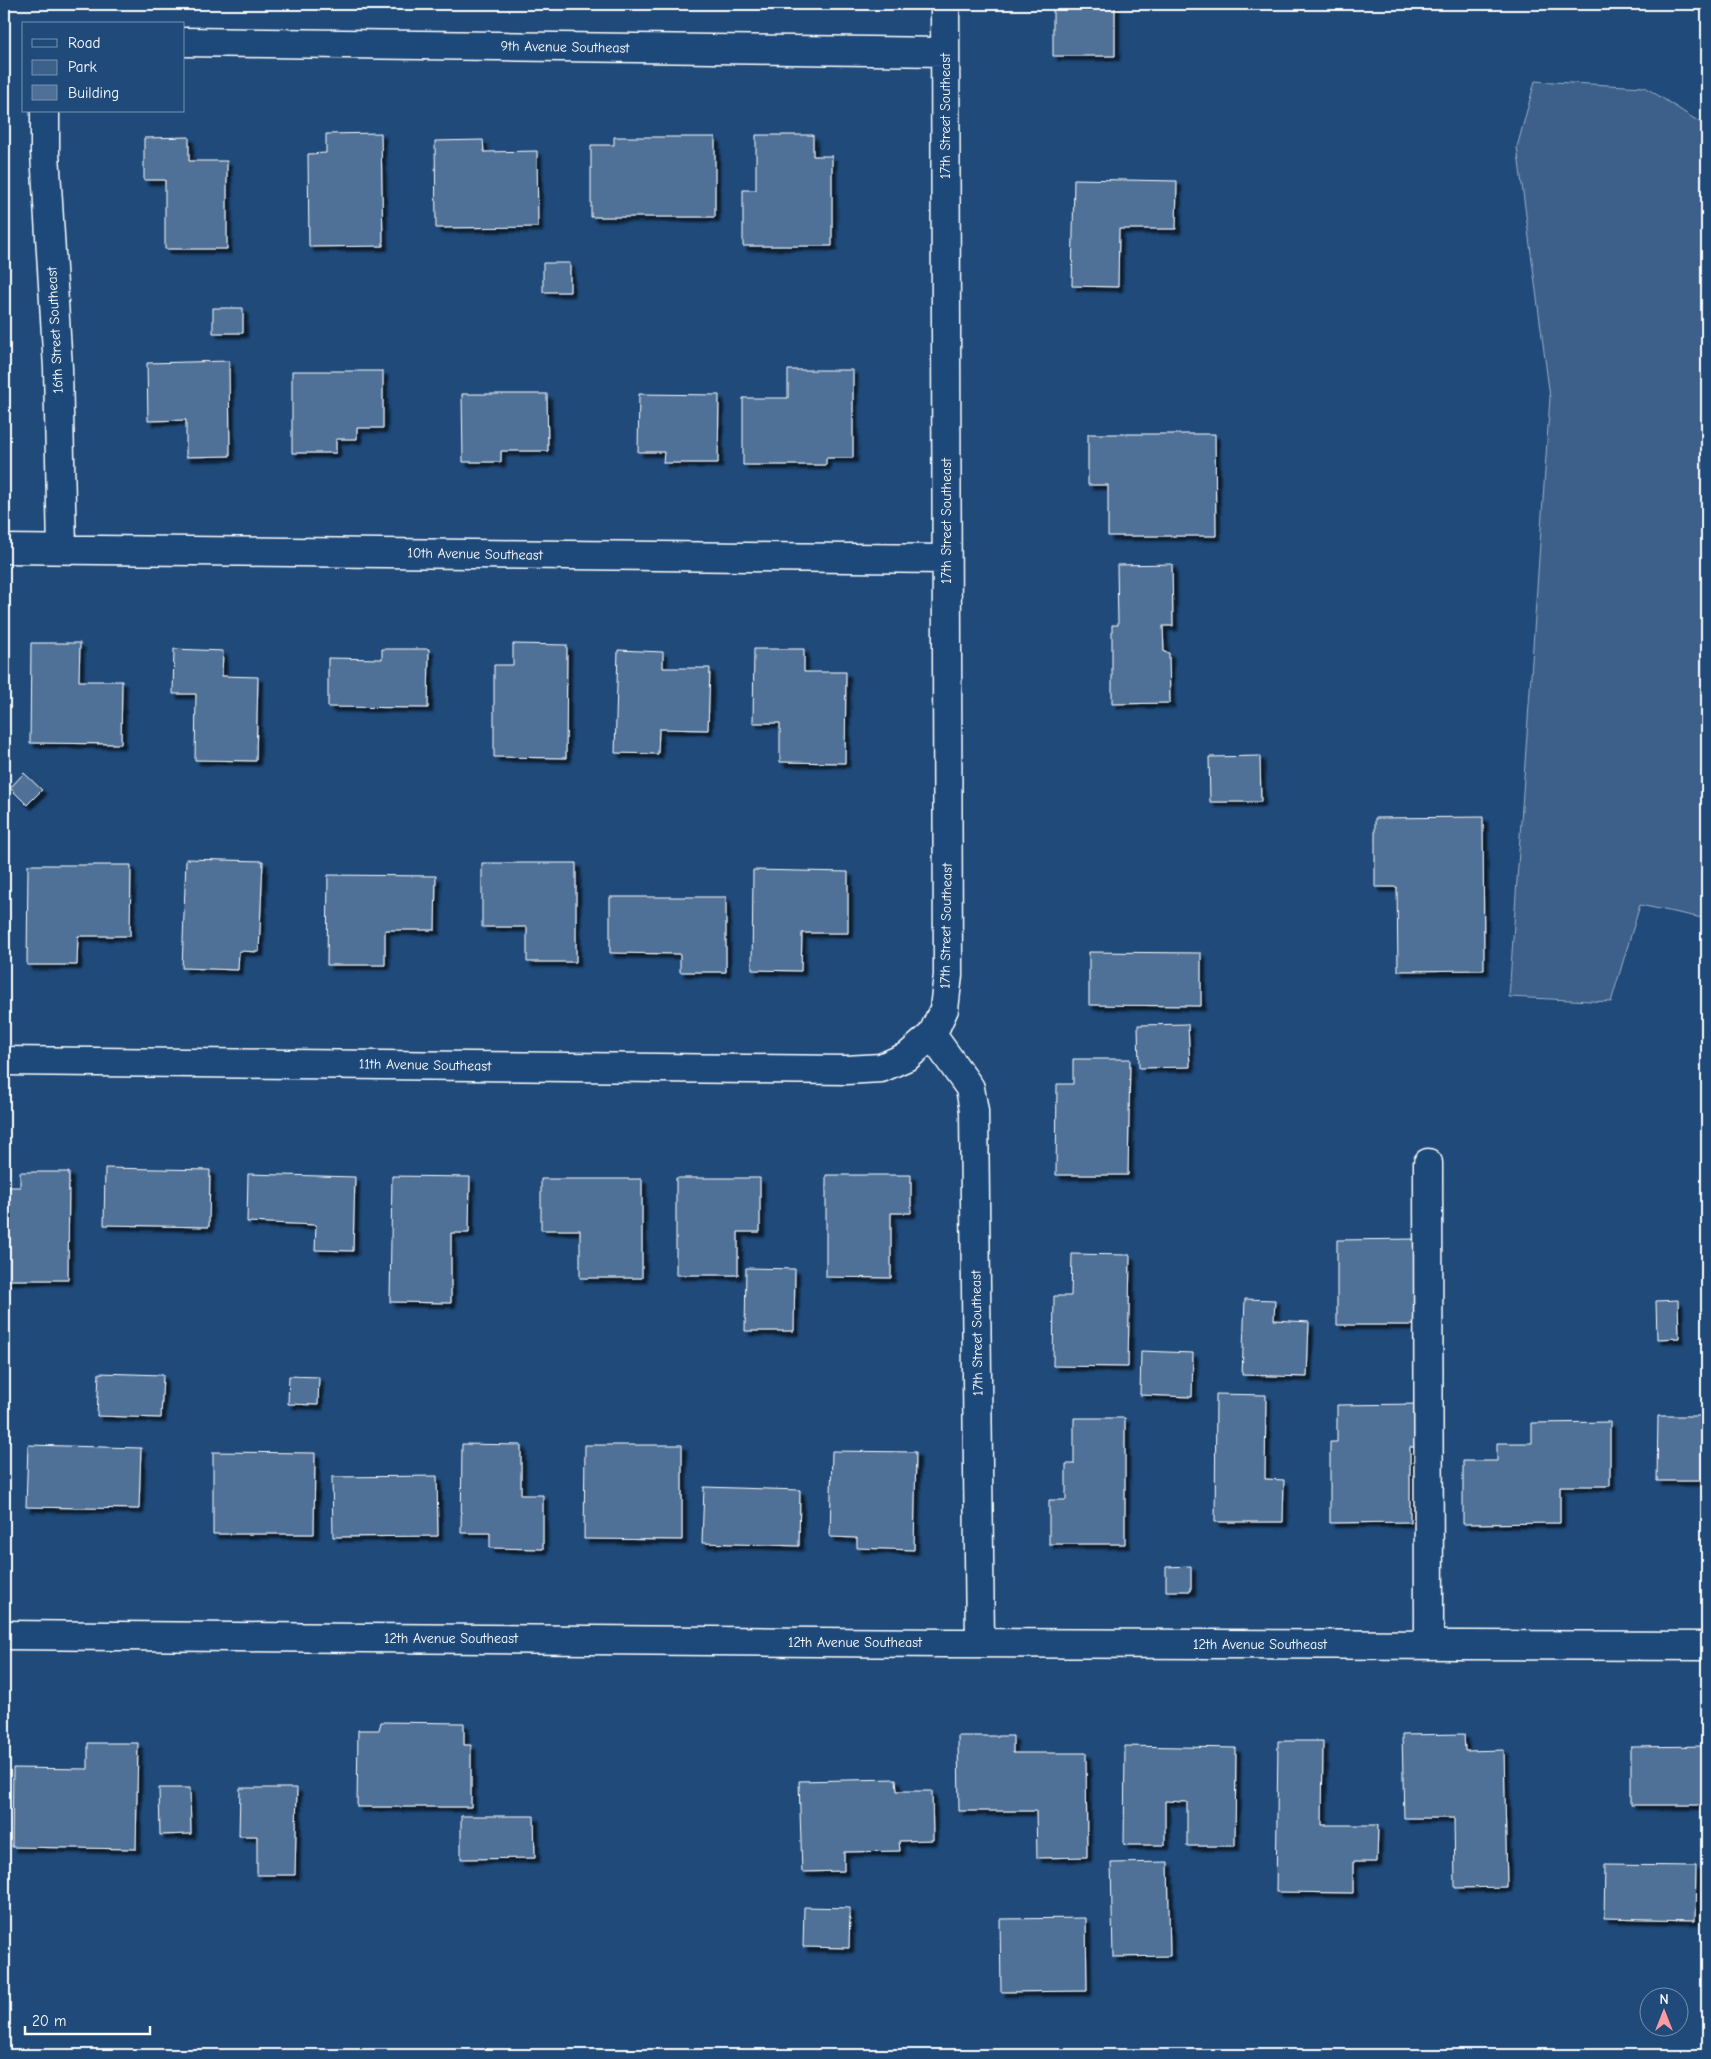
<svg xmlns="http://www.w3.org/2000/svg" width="1711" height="2059" font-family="'Comic Neue',sans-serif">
	<defs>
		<filter id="shadow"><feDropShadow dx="4.5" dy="4.5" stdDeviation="1" flood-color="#0009"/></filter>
	</defs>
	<rect width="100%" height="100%" fill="#1f4a7a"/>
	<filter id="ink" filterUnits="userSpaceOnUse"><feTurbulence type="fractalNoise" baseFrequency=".02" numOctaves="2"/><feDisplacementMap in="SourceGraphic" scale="10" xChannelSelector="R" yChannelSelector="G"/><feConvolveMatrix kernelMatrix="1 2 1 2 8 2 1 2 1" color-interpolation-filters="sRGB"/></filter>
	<g filter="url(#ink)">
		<!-- green -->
		<path fill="#3c618b" stroke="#9eb0c5" d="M1535,81L1645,87L1707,127V919L1640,905L1611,1002L1509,997L1550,397L1517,147Z"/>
		<!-- building -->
		<path fill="#507197" stroke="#fff" filter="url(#shadow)" d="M1053,4H1115V56H1053Z
			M381,133L383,246L309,247L308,154L326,153V134Z
			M756,135H813V156H832V246H743V190H756Z
			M189,137V161H227V249H165V180H144V138Z
			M614,137H715V217H591V145H614Z
			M483,140L484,152L537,151L538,227L436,228L435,141Z
			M1074,179L1177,181L1176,229H1119L1118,287L1072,286Z
			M543,263H570V292H543Z
			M213,308H243V333H213Z
			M229,361L230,456L186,457V420L148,421L147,363Z
			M788,370H853V458H826V465H743V398H788Z
			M292,371H383V428H357V439H336V453H292Z
			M462,394H547L548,451H501V462H463Z
			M639,394L719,395L718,463H663L664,452H638Z
			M1088,434H1215L1216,536H1108V485H1088Z
			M1172,564L1173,626H1163L1164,652L1169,653L1170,703L1112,704V625H1118L1117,565Z
			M31,643H80L79,681H122L121,744L30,743Z
			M513,644L567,645L566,758L494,757V665H513Z
			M174,649L223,651L222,676L258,677L256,761L195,760L196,694H173Z
			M382,649H429L428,708L328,707V658L382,659Z
			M754,649H804V672H846L845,763L780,762V723H753Z
			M618,650L663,652V668H710L708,730L659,729L658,754L615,753Z
			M1260,756L1261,802H1210L1209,757Z
			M24,773L42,790L27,805L10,788Z
			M1483,817L1484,970L1398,971L1397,887H1375V818Z
			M186,859L263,861L259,952L239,951L238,970L182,968Z
			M482,863H576V962H527V927H482Z
			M28,865H131L130,936H78L77,965H27Z
			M753,870L848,872V933H802L801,971L752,970Z
			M328,875L436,876L435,930H385V965H327Z
			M610,897H726V972H680V954L610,953Z
			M1089,952L1201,953V1006L1089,1005Z
			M1188,1024L1190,1067L1139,1068L1138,1025Z
			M1073,1059H1130L1128,1175H1056L1057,1084H1073Z
			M105,1168L210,1170L209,1227L104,1225Z
			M20,1172H69L68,1280H4V1187H20Z
			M248,1174L355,1177L353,1251L315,1250L316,1225L247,1222Z
			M826,1175H911V1213H891V1278L826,1277Z
			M392,1176L470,1177L469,1233H451V1303L390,1302Z
			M676,1178H760V1232H738V1275H676Z
			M541,1179H642V1278H580V1230H541Z
			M1417,1239V1325H1337V1240Z
			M1072,1254L1130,1255L1128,1367L1053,1366L1054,1296H1071Z
			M746,1268L795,1269L794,1331H745Z
			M1245,1299L1275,1300L1274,1320L1309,1322L1307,1377L1242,1375Z
			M1678,1300L1679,1338L1657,1339L1656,1301Z
			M1141,1351L1193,1353L1192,1397L1140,1395Z
			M99,1373L163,1375L161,1418L97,1416Z
			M289,1376L319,1377L318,1405L288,1404Z
			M1216,1394L1266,1395L1265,1479L1284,1480L1283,1522H1215Z
			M1420,1404L1421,1447H1410V1522L1330,1523V1442H1337V1405Z
			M1658,1416H1707V1481H1657Z
			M1074,1418H1125V1544H1049V1500H1066V1464H1074Z
			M1610,1422V1486H1560V1523L1463,1524V1461H1497V1443H1532V1423Z
			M462,1444L521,1445V1495H543V1549L490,1548V1533H461Z
			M28,1445L141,1448L139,1509L26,1507Z
			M585,1445H682V1540L584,1539Z
			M832,1451L916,1452L914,1550L857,1548V1538L830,1537Z
			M213,1452L315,1453L314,1534H213Z
			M437,1476L438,1536L333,1537L332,1477Z
			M704,1487L800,1490L799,1546L702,1543Z
			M1191,1566V1591H1166V1567Z
			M381,1722L464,1723V1745H471V1807H357L358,1730H379Z
			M1464,1734L1465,1751L1504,1750L1507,1887L1455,1888L1454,1818H1404L1402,1735Z
			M958,1736H1013V1753H1086L1087,1857L1037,1858L1036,1811H959Z
			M1278,1741H1323L1322,1825H1378L1377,1862H1353V1893L1276,1892Z
			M88,1743H138L136,1849L12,1847L13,1768L88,1769Z
			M1125,1746L1236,1748L1235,1846H1187V1802L1165,1801V1845H1124Z
			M1707,1746V1805H1631V1747Z
			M896,1779L897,1791H932L933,1840L899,1841L900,1851L844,1852V1871L802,1872L799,1781Z
			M159,1788H190L191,1834L160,1835Z
			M240,1788H297L295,1875H257V1836H239Z
			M461,1816H534L535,1858L461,1859Z
			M1168,1862L1170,1956L1113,1957L1111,1863Z
			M1605,1865L1696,1866L1695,1920L1604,1918Z
			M804,1907L850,1908L849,1948L803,1947Z
			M1086,1918L1087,1991L1001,1992L1000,1919Z"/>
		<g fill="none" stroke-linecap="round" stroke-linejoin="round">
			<!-- minor casing -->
			<g stroke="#fff" stroke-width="31">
				<path id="minor" d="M184,42L945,52
					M45,111V153L58,368L62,549
					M4,549L946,559
					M932,1035L970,1088L974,1111L980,1643
					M4,1061L846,1070L881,1068L908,1056L932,1035L944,1009L948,975L945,4
					M1428,1163L1429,1645
					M4,1635L942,1643L1707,1646"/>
			</g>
			<!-- minor -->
			<use href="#minor" stroke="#1f4a7a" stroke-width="28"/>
		</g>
	</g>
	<g text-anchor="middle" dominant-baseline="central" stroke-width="5" stroke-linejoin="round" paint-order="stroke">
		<!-- street labels -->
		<g font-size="14" fill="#fff" stroke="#1f4a7a">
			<text transform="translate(565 47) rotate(1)">9th Avenue Southeast</text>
			<text transform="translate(945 116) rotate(-90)">17th Street Southeast</text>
			<text transform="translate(55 330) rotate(-93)">16th Street Southeast</text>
			<text transform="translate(946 521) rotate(-90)">17th Street Southeast</text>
			<text transform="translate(475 554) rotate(1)">10th Avenue Southeast</text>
			<text transform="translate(946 926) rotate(-89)">17th Street Southeast</text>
			<text transform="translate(425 1065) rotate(1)">11th Avenue Southeast</text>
			<text transform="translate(977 1333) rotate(-91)">17th Street Southeast</text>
			<text x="451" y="1638">12th Avenue Southeast</text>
			<text x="855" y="1642">12th Avenue Southeast</text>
			<text x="1260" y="1644">12th Avenue Southeast</text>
		</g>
	</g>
	<!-- margin -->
	<rect width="1711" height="2059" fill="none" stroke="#1f4a7a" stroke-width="20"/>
	<rect x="10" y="10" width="1691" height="2039" fill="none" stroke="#fff" stroke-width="2" filter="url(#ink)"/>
	<!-- legend -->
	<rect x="22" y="22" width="162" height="90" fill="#1f4a7a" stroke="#7992af"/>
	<rect x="32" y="39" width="25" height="8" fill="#1f4a7a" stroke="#7992af"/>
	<text x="68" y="48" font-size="15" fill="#ffffff">Road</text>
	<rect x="32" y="60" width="25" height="15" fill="#3c618b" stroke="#7992af"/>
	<text x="68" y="72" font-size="15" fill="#ffffff">Park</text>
	<rect x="32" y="85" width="25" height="15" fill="#507197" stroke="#7992af"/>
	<text x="68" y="98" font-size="15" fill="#ffffff">Building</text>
	<!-- north arrow -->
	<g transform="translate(1664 2012)"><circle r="24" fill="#1f4a7a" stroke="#7992af"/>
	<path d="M0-4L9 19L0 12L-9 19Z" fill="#ff9aa2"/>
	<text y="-8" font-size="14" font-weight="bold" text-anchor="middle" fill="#ffffff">N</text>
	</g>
	<!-- scale -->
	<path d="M25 2026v8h125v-8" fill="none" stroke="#ffffff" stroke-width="2.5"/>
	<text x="32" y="2026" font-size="15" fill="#ffffff" stroke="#1f4a7a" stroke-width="4" paint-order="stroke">20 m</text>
</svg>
